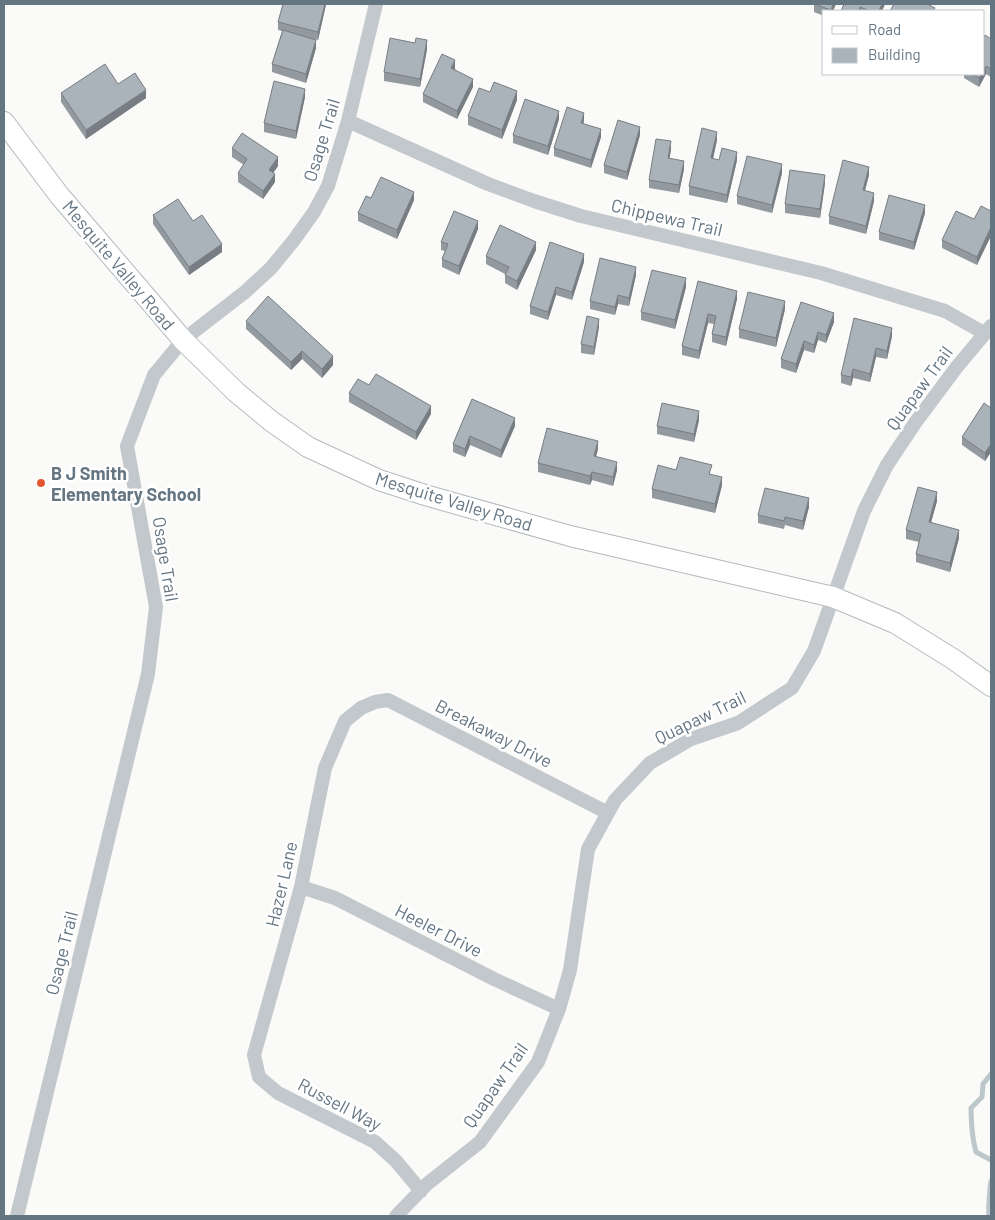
<svg xmlns="http://www.w3.org/2000/svg" width="995" height="1220" font-family="Barlow,sans-serif">
	<rect width="100%" height="100%" fill="#fafaf8"/>
	<g fill="none" stroke-linecap="round" stroke-linejoin="round">
		<!-- stream -->
		<path stroke="#bbc7cb" stroke-width="5" d="M991,1074L983,1084L982,1097L971,1108C971,1123 972,1137 976,1152L991,1160
			M989,1216C988,1212 990,1186 991,1181"/>
		<!-- secondary casing -->
		<g stroke="#b3babf" stroke-width="22">
			<path id="secondary" d="M4,122L59,195L183,340L236,392L271,421L308,447L379,480L425,495L570,536L833,597L895,623L953,659L991,686"/>
		</g>
		<!-- street -->
		<path stroke="#c3c8cc" stroke-width="14" d="M348,121L488,184L534,201L581,216L821,273L945,311L984,333
			M301,887L335,898L494,979L559,1009
			M421,1191L396,1161L375,1142L278,1093L259,1077L254,1055L301,887L325,768L345,721L361,708L375,702L388,700L608,813
			M17,1216L148,674L156,607L127,446L154,375L183,340L245,292L271,268L294,240L314,212L328,186L348,121L376,4
			M396,1216L427,1184L480,1142L538,1062L559,1009L570,970L588,849L615,800L650,763L691,739L738,723L792,688L814,651L864,511L887,465L915,423L956,368L991,326"/>
		<!-- secondary -->
		<use href="#secondary" stroke="#fff" stroke-width="20"/>
	</g>
	<!-- wall -->
	<path fill="#929a9f" d="M326,4L318,40L308,38L316,48L306,83L272,72V64L282,31L278,30V22Z
		M814,4H836L833,11H824V16L814,12Z
		M844,4H885L882,11H841Z
		M991,39V77L986,74L979,87L964,78V74H984Z
		M415,43L427,49L420,87L384,81V72Z
		M455,69L473,87L457,119L423,102V94Z
		M490,92L517,100L502,139L468,125V116Z
		M61,93L146,98L86,139L61,102Z
		M305,97L296,139L264,132V123Z
		M559,119L548,155L513,143V135Z
		M584,121L583,123L601,137L591,168L554,156V148Z
		M640,135L627,180L604,173V165Z
		M717,140L713,159L719,160H737L727,203L689,195V186Z
		M232,148L278,166L273,173L275,182L263,199L238,182V173L244,165L232,157Z
		M671,150L669,158L684,169L679,193L649,188V180Z
		M782,173L772,213L737,204V196Z
		M869,175L865,190L874,201L866,234L829,224V216Z
		M825,183L820,218L785,213V204Z
		M414,200L397,239L358,221V213Z
		M991,211L977,265L942,248V240L974,219Z
		M925,213L914,250L879,240V232Z
		M153,215L193,221L222,252L189,275L153,224Z
		M478,229L459,275L442,267V259L445,251L441,250V242Z
		M536,250L517,290L505,283V274L486,264V256Z
		M584,262L572,300L556,295L548,320L530,314V306Z
		M636,275L629,306L618,304L615,315L590,309V301Z
		M698,281L737,299L726,346L712,342V334L714,324L708,323L699,359L682,355V346Z
		M686,287L675,329L641,320V312Z
		M801,302L834,322L826,343L818,340L814,353L804,350L796,373L781,368V359Z
		M785,309L776,347L739,338V329Z
		M246,321L333,365L322,378L302,359L291,370L246,329Z
		M599,327L594,355L581,353V344Z
		M892,336L887,359L876,357L870,382L853,378L851,386L841,383V375Z
		M369,385L431,414L416,440L349,402V393Z
		M472,399L515,426L501,458L470,445L465,457L453,452V444Z
		M991,408V452L985,461L962,445V437Z
		M699,420L694,442L657,434V426Z
		M598,449L596,456L617,470L613,486L592,480L590,485L538,472V463Z
		M676,470L711,474L722,485L715,513L652,498V489Z
		M937,501L931,522L959,538L950,572L916,562V554L919,542L906,539V530Z
		M809,507L803,530L785,525L784,529L758,523V515Z"/>
	<!-- shaded-wall -->
	<path fill="#777d82" d="M325,4H326V5L318,40V32Z
		M833,4H836L833,11H831Z
		M882,4H885L882,11H879Z
		M316,40V48L306,83V74Z
		M427,40V49L420,87V79Z
		M455,60V69L451,76V68Z
		M986,66V74L979,87V78L982,74H984V70Z
		M473,79V87L457,119V111Z
		M305,89V97L296,139V131Z
		M146,90V98L86,139V130Z
		M517,91V100L502,139V130Z
		M559,111V119L548,155V146Z
		M584,113V121L581,131V123Z
		M640,127V135L627,180V172Z
		M601,129V137L591,168V160Z
		M717,132V140L711,167V158Z
		M671,141V150L668,167V158Z
		M737,152V160L727,203V195Z
		M278,157V166L269,179V170Z
		M684,161V169L679,193V185Z
		M782,164V173L772,213V205Z
		M869,167V175L863,198V190Z
		M275,174V182L263,199V191Z
		M825,175V183L820,218V209Z
		M414,192V200L397,239V230Z
		M874,193V201L866,234V226Z
		M925,205V213L914,250V242Z
		M478,221V229L459,275V266Z
		M991,227V236L977,265V257Z
		M536,242V250L517,290V281Z
		M222,244V252L189,275V267Z
		M584,254V262L572,300V292Z
		M636,267V275L629,306V298Z
		M686,278V287L675,329V320Z
		M556,287V295L548,320V312Z
		M737,291V299L726,346V337Z
		M618,295V304L615,315V307Z
		M785,301V309L776,347V338Z
		M834,313V322L826,343V335Z
		M708,314V323L699,359V351Z
		M599,319V327L594,355V347Z
		M892,328V336L887,359V351Z
		M818,332V340L814,353V345Z
		M804,341V350L796,373V364Z
		M876,348V357L870,382V374Z
		M302,351V359L291,370V362Z
		M333,356V365L322,378V369Z
		M853,369V378L851,386V377Z
		M431,406V414L416,440V432Z
		M699,411V420L694,442V434Z
		M515,418V426L501,458V450Z
		M470,436V445L465,457V449Z
		M598,441V449L594,464V456Z
		M991,444V452L985,461V453Z
		M617,462V470L613,486V477Z
		M592,472V480L590,485V476Z
		M722,477V485L715,513V504Z
		M937,492V501L929,530V522Z
		M809,498V507L803,530V521Z
		M959,530V538L950,572V563Z"/>
	<!-- building -->
	<path fill="#aab3b9" stroke="#777d82" d="M283,4H325L318,32L278,22Z
		M814,4H833L831,10Z
		M844,4H882L879,11H870L860,7L859,11H841Z
		M894,4H927L935,8L933,11H890Z
		M283,30L316,40L306,74L272,64Z
		M985,35L991,39V69L986,66L984,70V37Z
		M390,38L415,43L416,38L427,40L420,79L384,72Z
		M442,54L455,60L451,68L473,79L457,111L423,94Z
		M105,64L118,84L135,73L146,90L86,130L61,93Z
		M972,74H982L979,78Z
		M274,81L305,89L296,131L264,123Z
		M494,82L517,91L502,130L468,116L479,88L490,92Z
		M525,99L559,111L548,146L513,135Z
		M567,107L584,113L581,123L601,129L591,160L554,148Z
		M618,120L640,127L627,172L604,165Z
		M702,128L717,132L711,158L719,160L722,148L737,152L727,195L689,186Z
		M242,133L278,157L269,170L275,174L263,191L238,173L247,159L232,148Z
		M656,139L671,141L668,158L684,161L679,185L649,180Z
		M747,156L782,164L772,205L737,196Z
		M843,160L869,167L863,190L874,193L866,226L829,216Z
		M790,170L825,175L820,209L785,204Z
		M381,177L414,192L397,230L358,213L366,196L371,198Z
		M889,195L925,205L914,242L879,232Z
		M178,199L193,221L202,215L222,244L189,267L153,215Z
		M981,206L991,211V227L977,257L942,240L956,211L974,219Z
		M454,211L478,221L459,266L442,259L448,244L441,242Z
		M500,225L536,242L517,281L505,275L509,267L486,256Z
		M550,242L584,254L572,292L556,287L548,312L530,306Z
		M600,258L636,267L629,298L618,295L615,307L590,301Z
		M652,270L686,278L675,320L641,312Z
		M698,281L737,291L726,337L712,334L716,316L708,314L699,351L682,346Z
		M748,292L785,301L776,338L739,329Z
		M268,296L333,356L322,369L302,351L291,362L246,321Z
		M801,302L834,313L826,335L818,332L814,345L804,341L796,364L781,359Z
		M587,316L599,319L594,347L581,344Z
		M854,318L892,328L887,351L876,348L870,374L853,369L851,377L841,375Z
		M376,374L431,406L416,432L349,393L358,379L369,385Z
		M472,399L515,418L501,450L470,436L465,449L453,444Z
		M662,403L699,411L694,434L657,426Z
		M984,403L991,408V444L985,453L962,437Z
		M547,428L598,441L594,456L617,462L613,477L592,472L590,476L538,463Z
		M680,457L712,465L709,474L722,477L715,504L652,489L658,465L676,470Z
		M918,487L937,492L929,522L959,530L950,563L916,554L921,534L906,530Z
		M765,488L809,498L803,521L785,517L784,521L758,515Z"/>
	<!-- markers -->
	<circle fill="#e4572e" stroke="#fff" stroke-width="2" cx="41" cy="483" r="5"/>
	<g text-anchor="middle" dominant-baseline="central" stroke-width="5" stroke-linejoin="round" paint-order="stroke">
		<!-- street labels -->
		<g font-size="18" fill="#657683" stroke="#fff">
			<text transform="translate(321 140) rotate(-73)">Osage Trail</text>
			<text transform="translate(667 217) rotate(13)">Chippewa Trail</text>
			<text transform="translate(119 265) rotate(50)">Mesquite Valley Road</text>
			<text transform="translate(919 388) rotate(-54)">Quapaw Trail</text>
			<text transform="translate(454 501) rotate(17)">Mesquite Valley Road</text>
			<text transform="translate(166 559) rotate(81)">Osage Trail</text>
			<text transform="translate(700 717) rotate(-26)">Quapaw Trail</text>
			<text transform="translate(494 733) rotate(27)">Breakaway Drive</text>
			<text transform="translate(281 884) rotate(-77)">Hazer Lane</text>
			<text transform="translate(439 930) rotate(27)">Heeler Drive</text>
			<text transform="translate(61 953) rotate(-76)">Osage Trail</text>
			<text transform="translate(495 1085) rotate(-55)">Quapaw Trail</text>
			<text transform="translate(340 1104) rotate(28)">Russell Way</text>
		</g>
		<!-- poi labels -->
		<g font-size="18" font-weight="bold" fill="#657683" stroke="#fff" text-anchor="start">
			<text x="51" y="473">B J Smith<tspan x="51" dy="21">Elementary School</tspan></text>
		</g>
	</g>
	<!-- border -->
	<rect width="995" height="1220" fill="none" stroke="#657683" stroke-width="10"/>
	<!-- legend -->
	<rect x="822" y="10" width="162" height="65" fill="#ffffff" stroke="#c1c8cd"/>
	<rect x="832" y="26" width="25" height="8" fill="#ffffff" stroke="#c1c8cd"/>
	<text x="868" y="35" font-size="15" fill="#657683">Road</text>
	<rect x="832" y="48" width="25" height="15" fill="#aab3b9" stroke="#c1c8cd"/>
	<text x="868" y="60" font-size="15" fill="#657683">Building</text>
</svg>
